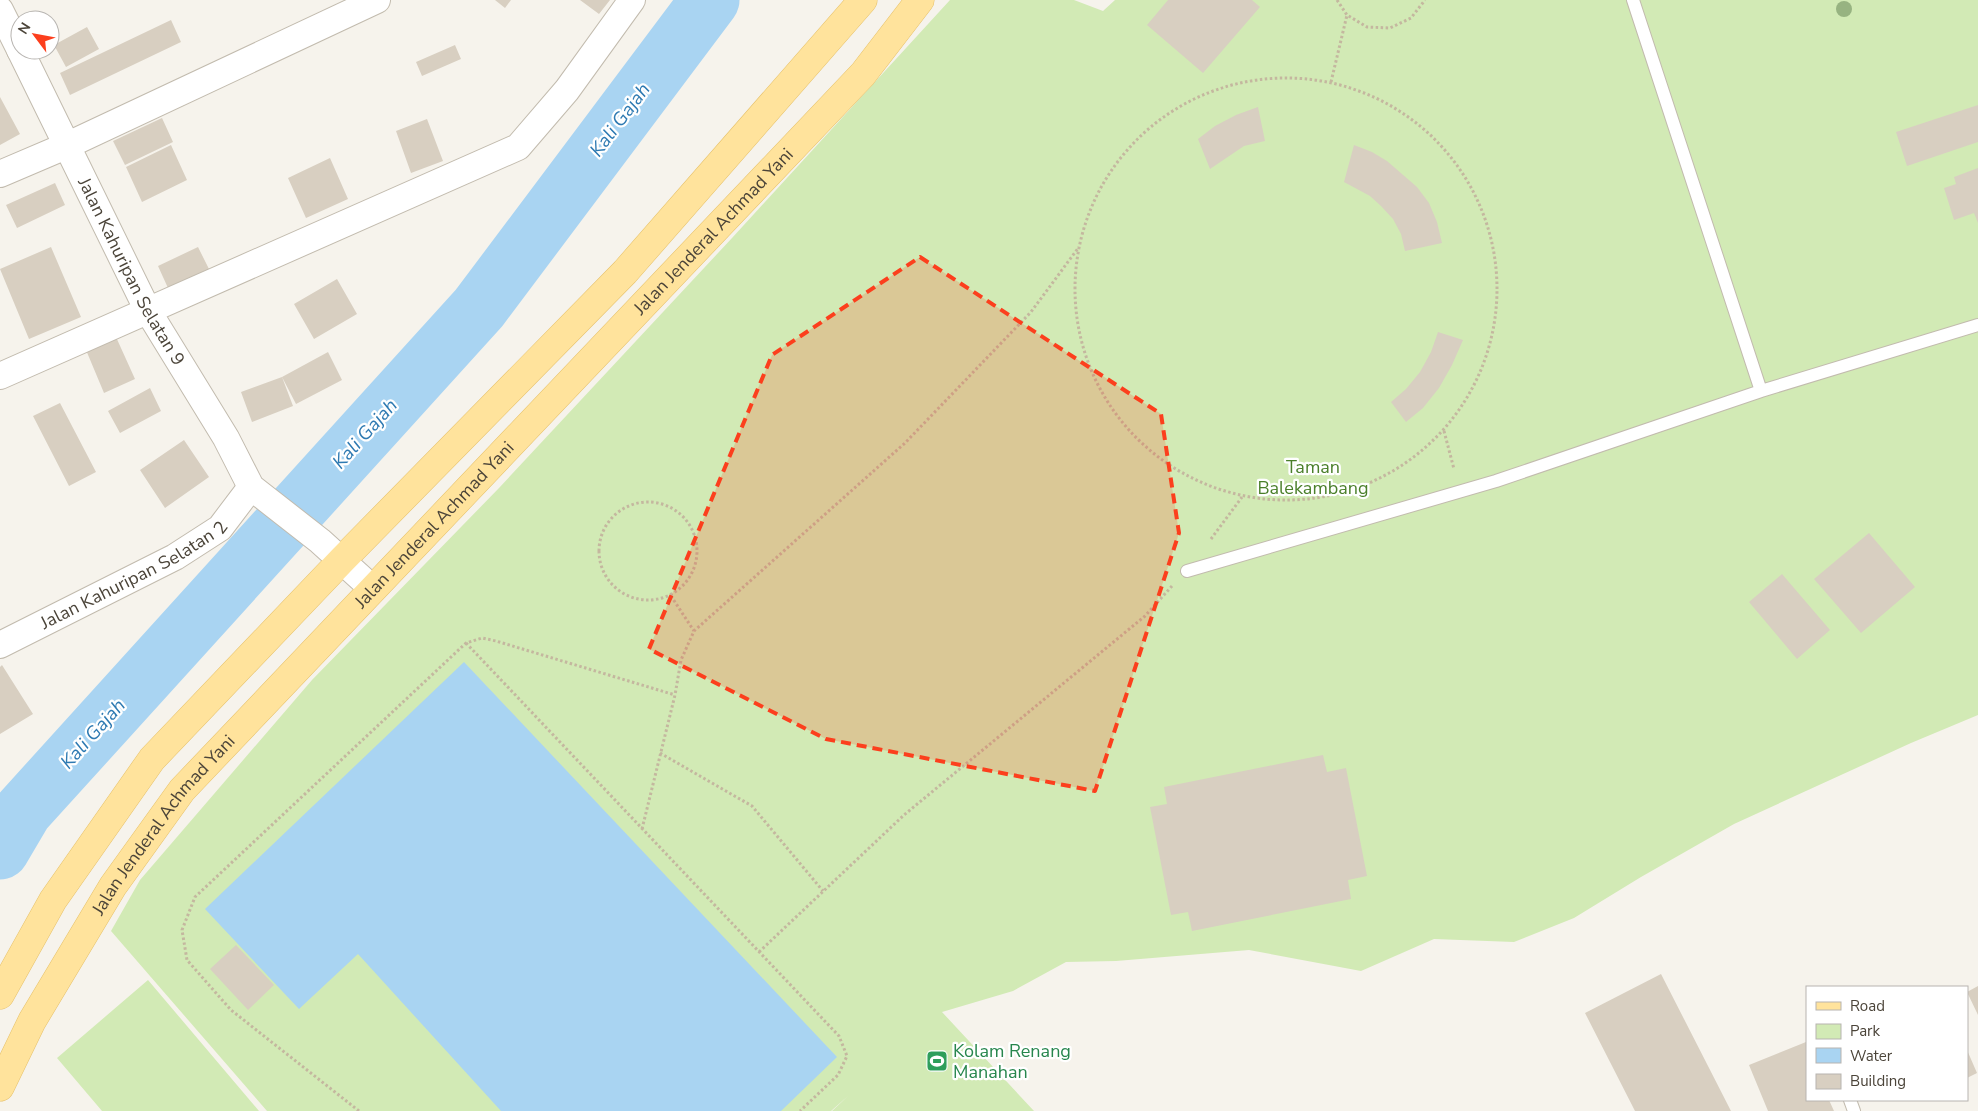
<svg xmlns="http://www.w3.org/2000/svg" width="1978" height="1111" font-family="'Nunito Sans',sans-serif">
	<rect width="100%" height="100%" fill="#f6f3ec"/>
	<!-- green -->
	<path fill="#d2eab5" d="M950,0H1074L1103,11L1115,0H1978V715L1911,743L1734,824L1641,877L1574,918L1514,942L1434,939L1361,971L1249,950L1116,961L1066,962L1013,991L942,1012L1034,1111H832L848,1096L831,1111H267L111,931L140,880L312,680L499,488L732,238Z
		M148,980L259,1111H102L57,1058Z"/>
	<!-- water -->
	<path fill="#a9d4f2" d="M464,662L837,1057L781,1111H501L358,954L299,1009L205,909Z"/>
	<g fill="none" stroke-linecap="round" stroke-linejoin="round">
		<!-- river -->
		<path stroke="#a9d4f2" stroke-width="59" d="M0,850L23,811L479,308L710,0"/>
	</g>
	<!-- building -->
	<path fill="#d8cfc1" d="M495,0H511L505,8Z
		M580,0H610L599,14Z
		M1168,0H1252L1260,7L1203,73L1147,25Z
		M171,20L181,42L70,95L60,73Z
		M87,27L99,49L66,67L54,45Z
		M455,45L461,59L422,76L416,62Z
		M0,97L20,134L0,145Z
		M1978,105V142L1907,166L1896,132Z
		M1258,107L1265,141L1244,146L1210,169L1198,139L1215,126L1236,115Z
		M162,118L173,142L125,165L113,141Z
		M427,119L443,161L411,173L396,131Z
		M171,145L187,180L142,202L126,167Z
		M1354,145L1372,152L1387,161L1417,187L1429,203L1437,222L1442,243L1405,251L1401,234L1393,219L1381,206L1370,196L1344,182Z
		M330,158L348,199L306,218L288,178Z
		M1978,168V223L1974,213L1954,220L1944,188L1956,184L1954,177Z
		M55,183L65,205L17,228L6,205Z
		M51,247L81,317L29,339L0,269Z
		M198,247L209,269L168,288L158,266Z
		M337,279L357,314L314,339L294,304Z
		M1438,332L1463,340L1452,365L1439,388L1423,408L1406,422L1391,402L1406,389L1420,372L1431,352Z
		M116,337L135,379L104,393L86,350Z
		M328,352L342,380L296,404L282,377Z
		M282,377L293,406L252,422L241,392Z
		M150,388L161,411L120,433L108,411Z
		M60,403L96,472L69,486L33,416Z
		M184,440L209,477L165,508L140,470Z
		M1869,533L1915,587L1861,633L1814,579Z
		M1782,574L1830,630L1797,659L1749,602Z
		M2,665L33,714L0,734V667Z
		M1323,755L1327,772L1346,768L1367,876L1348,880L1351,899L1192,931L1188,912L1171,915L1150,807L1167,804L1164,787Z
		M236,945L274,985L248,1010L210,969Z
		M1661,974L1731,1111H1635L1585,1013Z
		M1978,986V1015L1967,992Z
		M1806,1042L1807,1100H1829L1834,1111H1768L1749,1065Z
		M1967,1050L1977,1073L1967,1078Z"/>
	<g fill="none" stroke-linecap="round" stroke-linejoin="round">
		<!-- service casing -->
		<g stroke="#c2bbae" stroke-width="14">
			<path id="service" d="M1633,0L1761,391
				M1187,571L1496,481L1761,391L1978,325
				M1850,1100L1854,1111"/>
		</g>
		<!-- minor casing -->
		<g stroke="#c2bbae" stroke-width="28">
			<g id="minor">
				<path d="M0,10L20,50"/>
				<path id="s1" d="M20,50L148,311L226,438L251,487L320,541L373,589"/>
				<path d="M0,174L68,145L377,0"/>
				<path d="M0,376L518,147L567,90L632,0"/>
				<path id="s2" d="M0,645L175,557L220,528L251,487"/>
			</g>
		</g>
		<!-- primary casing -->
		<g stroke="#e6c16a" stroke-width="29">
			<g id="primary">
				<path d="M0,995L53,900L152,759L342,560L625,272L863,0"/>
				<path id="s3" d="M0,1087L32,1021L113,886L182,790L863,74L920,0"/>
			</g>
		</g>
		<!-- path -->
		<path stroke="#c4b79f" stroke-width="3" stroke-dasharray="2.5 2.5" stroke-linecap="butt" d="M1337,0L1347,15L1367,27L1390,28L1411,18L1425,0
			M1075 289a211 211 0 1 1 422 0a211 211 0 1 1-422 0Z
			M1331,82L1347,15
			M1444,431L1454,469
			M599 551a49 49 0 1 1 98 0a49 49 0 1 1-98 0Z
			M1211,539L1242,497
			M671,596L694,631
			M466,643L839,1036L847,1056L838,1075L800,1111
			M660,753L752,806L823,891
			M642,829L675,695L681,660L694,631L905,443L1031,312L1079,247
			M759,952L904,815L1145,616L1172,586
			M359,1111L231,1010L187,960L182,930L195,897L466,643L482,638L496,641L675,695"/>
		<!-- service -->
		<use href="#service" stroke="#fff" stroke-width="12"/>
		<!-- minor -->
		<use href="#minor" stroke="#fff" stroke-width="26"/>
		<!-- primary -->
		<use href="#primary" stroke="#ffe39c" stroke-width="28"/>
	</g>
	<!-- trees -->
	<circle fill="#97b381" cx="1844" cy="9" r="8"/>
	<!-- marked area -->
	<path fill="#fc3f1d" fill-opacity="0.2" stroke="#fc3f1d" stroke-width="4" stroke-dasharray="10 6" stroke-linejoin="round" d="M920,257L1161,414L1179,533L1095,791L826,739L649,649L772,355Z"/>
	<!-- icons -->
	<defs>
		<g id="stadium-square" transform="scale(1.125)"><rect x="-9" y="-9" width="18" height="18" rx="4" fill="#2e9e5b" stroke="#fff"/><path d="M0-5a6.5 5 0 1 0 0 10a6.5 5 0 1 0 0-10ZM-3.5-1.8h7v3.6h-7Z" fill="#fff"/></g>
	</defs>
	<g fill-rule="evenodd">
		<use href="#stadium-square" x="937" y="1061"/>
	</g>
	<g text-anchor="middle" dominant-baseline="central" stroke-width="4.5" stroke-linejoin="round" paint-order="stroke">
		<!-- street labels -->
		<g font-size="18" fill="#4b4439" stroke="#fff">
			<text stroke="none"><textPath href="#s3" startOffset="1120">Jalan Jenderal Achmad Yani</textPath></text>
			<text stroke="none"><textPath href="#s1" startOffset="248">Jalan Kahuripan Selatan 9</textPath></text>
			<text stroke="none"><textPath href="#s3" startOffset="715">Jalan Jenderal Achmad Yani</textPath></text>
			<text stroke="none"><textPath href="#s2" startOffset="151">Jalan Kahuripan Selatan 2</textPath></text>
			<text stroke="none"><textPath href="#s3" startOffset="310">Jalan Jenderal Achmad Yani</textPath></text>
		</g>
		<!-- park labels -->
		<g font-size="18" fill="#4a7f2a" stroke="#fff">
			<text x="1313" y="467">Taman<tspan x="1313" dy="21">Balekambang</tspan></text>
		</g>
		<!-- leisure labels -->
		<g font-size="18" fill="#27864d" stroke="#fff" text-anchor="start">
			<text x="953" y="1051">Kolam Renang<tspan x="953" dy="21">Manahan</tspan></text>
		</g>
		<!-- water labels -->
		<g font-size="19" font-style="italic" fill="#2e7ab2" stroke="#fff">
			<text transform="translate(620 120) rotate(-53)">Kali Gajah</text>
			<text transform="translate(365 434) rotate(-48)">Kali Gajah</text>
			<text transform="translate(93 734) rotate(-48)">Kali Gajah</text>
		</g>
	</g>
	<!-- legend -->
	<rect x="1806" y="986" width="162" height="115" fill="#ffffff" stroke="#b7b4b0"/>
	<rect x="1816" y="1002" width="25" height="8" fill="#ffe39c" stroke="#b7b4b0"/>
	<text x="1850" y="1011" font-size="15" fill="#4b4439">Road</text>
	<rect x="1816" y="1024" width="25" height="15" fill="#d2eab5" stroke="#b7b4b0"/>
	<text x="1850" y="1036" font-size="15" fill="#4b4439">Park</text>
	<rect x="1816" y="1048" width="25" height="15" fill="#a9d4f2" stroke="#b7b4b0"/>
	<text x="1850" y="1061" font-size="15" fill="#4b4439">Water</text>
	<rect x="1816" y="1074" width="25" height="15" fill="#d8cfc1" stroke="#b7b4b0"/>
	<text x="1850" y="1086" font-size="15" fill="#4b4439">Building</text>
	<!-- north arrow -->
	<g transform="translate(35 35) rotate(302)"><circle r="24" fill="#ffffff" stroke="#b7b4b0"/>
	<path d="M0-4L9 19L0 12L-9 19Z" fill="#fc3f1d"/>
	<text y="-8" font-size="14" font-weight="bold" text-anchor="middle" fill="#4b4439">N</text>
	</g>
</svg>
